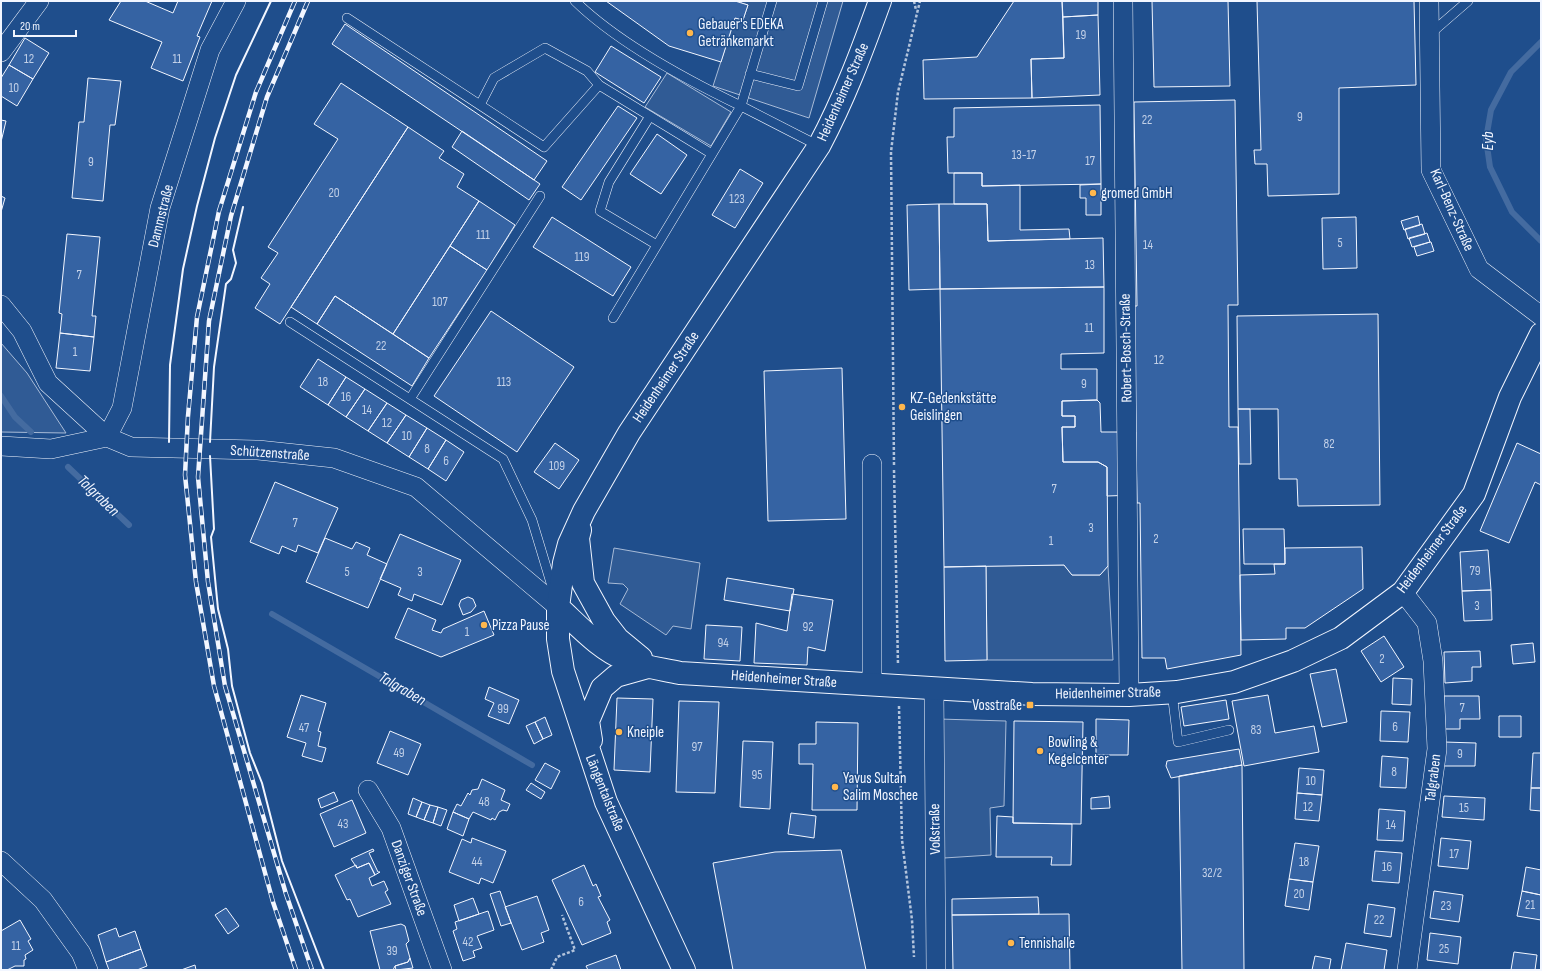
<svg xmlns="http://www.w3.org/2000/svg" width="1542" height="971" font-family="'Sofia Sans Condensed',sans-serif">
	<rect width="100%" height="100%" fill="#1f4e8c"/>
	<!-- built -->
	<path fill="#305b95" stroke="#a8bbd7" d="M741,1H843L809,118L713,86L735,18L743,20L748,5L741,3Z
		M667,73L731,112L711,146L645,107Z
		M1,343L27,373L66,433L1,432Z
		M614,548L700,563L691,629L673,626L666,635L620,604L628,589L623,584L608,583Z
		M1064,565L1072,575H1100L1108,566L1113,660H987L986,566Z
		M939,719L1006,721L1004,806L990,808L991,855L944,858Z"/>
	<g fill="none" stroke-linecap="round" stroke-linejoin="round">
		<!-- stream -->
		<path stroke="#446ba0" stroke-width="6" d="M1541,42L1511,72L1491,110L1486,139L1490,167L1512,212L1541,241
			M1,396L15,417L31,432
			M68,467L129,525
			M272,614L532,765"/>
	</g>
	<!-- building -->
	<path fill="#3563a3" stroke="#f2f6ff" d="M121,1H145L173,13L178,1H212L197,36L200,37L183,81L151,68L162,42L109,20Z
		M606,1H735L748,5L743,20L735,18L721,62L669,46Z
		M1014,1H1062L1064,58L1031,59L1032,98L924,99L923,60L977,57Z
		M1062,1H1098V15L1063,17Z
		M1152,1H1228L1230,86L1154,87Z
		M1257,1H1414L1416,85L1339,88V194L1268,196L1267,164H1255L1254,150H1261Z
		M1098,15L1100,95L1032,98L1031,59L1064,58L1063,17Z
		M345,24L547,161L534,180L332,44Z
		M25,38L49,53L33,79L9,65Z
		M611,46L661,77L644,103L595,72Z
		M9,65L33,79L17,106L1,96V78Z
		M88,78L121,81L115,125H110L103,201L72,198L79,122H84Z
		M341,83L408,127L280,324L255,308L270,284L261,278L278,253L268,247L338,139L314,124Z
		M1235,100L1238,305H1228L1229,427H1238L1241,655L1167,669L1165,658H1142L1140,503H1137L1134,306H1137L1134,102Z
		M1100,105L1101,184L982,186V173H948L947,137H954V108Z
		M618,106L637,118L581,200L562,187Z
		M1,120L6,121L1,142Z
		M408,127L444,151L439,158L464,174L457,187L479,201L393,334L335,296L317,324L291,307Z
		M462,131L540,184L529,200L452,147Z
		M657,134L687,155L661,194L630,174Z
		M740,169L763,183L735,228L712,215Z
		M954,173H982V186L1020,185V230L1069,229L1070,239L988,241L987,204H954Z
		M1101,184V215H1086V198H1080V185Z
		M1,196L5,198L1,212Z
		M479,201L515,225L487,270L450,246Z
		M939,204H987L988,241L1103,238L1104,287L940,289Z
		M939,204L940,289L909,290L907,205Z
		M1418,216L1420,225L1404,230L1401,221Z
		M552,217L631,267L613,296L533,247Z
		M1356,217L1357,268L1323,269L1322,218Z
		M1422,224L1425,234L1408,239L1405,229Z
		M1427,233L1430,242L1412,247L1409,238Z
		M67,234L100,237L92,316H96L94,337L60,333L62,314L59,313Z
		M1430,242H1431L1434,251L1417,256L1414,247Z
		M450,246L487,270L429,358L393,334Z
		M1104,287V353L1061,354V369H1097V400L1062,401V416H1075V427H1062L1063,462H1098L1107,467L1108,566L1100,575H1072L1064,565L944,567L940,289Z
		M335,296L429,358L412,386L317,324Z
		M491,311L574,367L517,452L434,396Z
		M1378,314L1380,505L1298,506L1297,479H1279L1278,409H1238L1237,316Z
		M60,333L94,337L90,371L56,368Z
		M318,359L346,377L328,405L300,387Z
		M842,368L846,519L768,521L764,371Z
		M346,377L365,389L346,417L328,405Z
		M365,389L387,403L368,431L346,417Z
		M1097,400L1100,403L1101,432H1136V495L1107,496V467L1098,462H1063L1062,427H1075V416H1062V401Z
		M387,403L406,415L387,443L368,431Z
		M1238,409H1250L1251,464H1239Z
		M406,415L427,428L409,457L387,443Z
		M427,428L446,440L428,469L409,457Z
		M446,440L464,452L446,481L428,469Z
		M555,443L579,460L559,489L534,472Z
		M1517,443L1541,454V485L1535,482L1509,543L1480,531Z
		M275,482L338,508L318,553L298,545L296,552L282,546L279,554L250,542Z
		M1243,529H1284L1285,564H1244Z
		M400,534L461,560L442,605L414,594L412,601L398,595L401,588L380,579Z
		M325,538L352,549L356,542L370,548L367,555L387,564L368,608L306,582Z
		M1362,547L1363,589L1305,628H1286V639L1241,640L1240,575L1275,574L1274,564H1285V548Z
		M1488,550L1491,590L1462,591L1460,552Z
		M986,566L987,660L945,661L944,567Z
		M727,578L794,589L790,611L724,600Z
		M1491,590L1492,620L1464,621L1462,591Z
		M792,594L833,600L825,651L808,647L807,665L754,663L756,623L787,631Z
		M468,597L473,599L476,606L471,612L463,615L459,605L461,600Z
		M408,608L436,620L432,630L441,633L443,629L484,611L494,635L441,657L395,638Z
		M706,625L742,627L740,661L704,659Z
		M1384,636L1404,667L1381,682L1361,651Z
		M1533,643L1535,662L1513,664L1511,645Z
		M1480,651L1481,667H1472V681L1445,683L1444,652Z
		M1336,669L1347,722L1322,727L1310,674Z
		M1393,678L1412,679L1411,705L1392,704Z
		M489,687L519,700L509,724L488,716L494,703L485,699Z
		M301,695L326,703L318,731L321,732L318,746L326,748L322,762L302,756L306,743L287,737Z
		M1268,695L1275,733L1314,726L1319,752L1244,766L1232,701Z
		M1444,696H1479L1480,719H1460V729H1445Z
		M617,698L653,699L650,772L614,770Z
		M1226,700L1229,719L1184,726L1181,707Z
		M679,701L719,702L715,793L676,792Z
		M1381,711L1410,712L1408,742L1380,741Z
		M1499,716H1521V737H1499Z
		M545,717L552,735L543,739L535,722Z
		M1096,719L1129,720L1128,755H1096Z
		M1014,721L1083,722L1081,824L1013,823Z
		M535,722L543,739L534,744L526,726Z
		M816,722L858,723L857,810H812L813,764H799V744H816Z
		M390,731L421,744L408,775L377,763Z
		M743,741L773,742L770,809L740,807Z
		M1444,742L1476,743L1475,766H1444Z
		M1239,749L1242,765L1171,778L1166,766L1167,761Z
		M1533,753H1541V788H1531Z
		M1382,756L1408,758L1406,788L1380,787Z
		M545,763L560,771L551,789L535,780Z
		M1242,765L1244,970H1182L1179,776Z
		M1299,768L1324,770L1322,795L1297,793Z
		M482,779L505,790L501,800L510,804L507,811L503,810L499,812L495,820L492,818L491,820L473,812L469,819L453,812L457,804L461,806L468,793L470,795L472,790L478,789Z
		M531,783L545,792L541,799L526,790Z
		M1531,788H1541V811L1530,810Z
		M334,792L338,801L321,808L318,799Z
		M1297,793L1322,795L1319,821L1295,819Z
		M1109,796L1110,808L1091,809V798Z
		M1444,796L1485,798L1484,820L1442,817Z
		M413,798L422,802L416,817L408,814Z
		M352,800L366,833L334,847L320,814Z
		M422,802L430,805L424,820L416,817Z
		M430,805L438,807L433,823L424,820Z
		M438,807L447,810L441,826L433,823Z
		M1379,809L1405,811L1403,841L1377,840Z
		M453,812L469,819L463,836L447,829Z
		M791,813L816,816L814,838L788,834Z
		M997,816L1013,817V823L1072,824L1071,865H1051L1052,857H996Z
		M472,838L506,851L493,883L481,878L479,884L449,872L462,839L471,843Z
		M1441,838L1471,841L1468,869L1438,866Z
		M1295,843L1319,846L1313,882L1289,879Z
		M373,849L374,851L369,853L378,872H380L375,875L369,863L357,868L351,859Z
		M841,850L866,970H733L713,863L775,852Z
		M1375,851L1402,853L1399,883L1372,881Z
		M369,863L375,875L369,878L372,886L384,881L388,890L385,892L391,904L358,917L350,899L347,900L335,875L356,865L357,868Z
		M584,865L593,886L596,884L601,896L598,897L610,920L607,922L611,933L582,945L552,880Z
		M1526,867L1541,870V895L1522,891Z
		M1289,879L1313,882L1309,910L1285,906Z
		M500,891L511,923L501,926L490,894Z
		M1434,891L1463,895L1459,922L1430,918Z
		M1522,891L1541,895V920L1517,916Z
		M537,896L549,930L541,933L544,942L522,950L505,907Z
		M1038,897L1039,914L952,915V899Z
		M473,898L479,914L459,921L454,905Z
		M1368,904L1395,908L1391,937L1364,933Z
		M226,908L239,926L228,934L215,915Z
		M488,911L494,930L477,936L482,948L473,951L475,957L463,961L453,931L457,929L455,922Z
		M1069,914L1070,970H953L952,915Z
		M20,920L31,939L28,941L33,950L25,955L26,959L24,960V966H15L7,970H1V931Z
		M401,924L405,926L409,941L406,944L410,958L408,962L395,966L393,970H380L370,931Z
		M116,928L119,937L135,931L141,949L106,962L98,935Z
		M1430,933L1461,937L1458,964L1427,960Z
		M1346,943L1387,950L1384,970H1341Z
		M141,949L147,966L137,970H109L106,962Z
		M1514,952L1537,955L1535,970H1511Z
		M616,955L621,970H588L586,966Z
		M1315,956L1331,959L1329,970H1312Z
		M410,958L413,968L396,970L395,966L408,962Z
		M195,965L196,970H181Z"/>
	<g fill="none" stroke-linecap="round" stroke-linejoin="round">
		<!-- lane casing -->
		<g stroke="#f2f6ff" stroke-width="10">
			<path id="lane" d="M575,1C618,43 687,80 741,106L613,318
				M772,1L741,106L819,146
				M347,18L544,147L599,85
				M1430,34L1468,1
				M750,74L798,86L823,1
				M480,105L494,78L545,48L587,71L599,85L712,154
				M650,116L609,182L600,211L657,245
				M290,322L503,459L532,520L554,593
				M410,399L540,196
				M1172,692L1178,742L1229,730"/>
		</g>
		<!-- street casing -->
		<g stroke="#f2f6ff" stroke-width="20">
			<path id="street" d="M1123,1L1129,695
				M1429,1L1431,170L1479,269L1541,316
				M1,52L39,1
				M1,305L22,331L48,383L107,437L131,447L258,450L334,458L416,487L558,607
				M107,437L122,408L160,208L210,50L236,1
				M1,446L51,449L107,437
				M1403,592L1427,623L1433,661L1437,749L1407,970
				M872,685V464
				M934,688L936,970
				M368,790L391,828L442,970
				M1,861L43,900L81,953L88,970"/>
		</g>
		<!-- secondary casing -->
		<g stroke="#f2f6ff" stroke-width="24">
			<path id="secondary" d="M580,530L578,538L583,583L604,621L618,639L641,658
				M558,607C579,626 599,649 626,660C643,667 662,669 680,673L1032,694L1129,695L1177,692L1234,682L1293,661L1341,638L1403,592L1474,494L1510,397L1541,334
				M591,740L588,721L602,688L616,676L648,667
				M684,970L606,802L563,671L558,639V607L564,563L569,544L584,511L629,433L819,146C844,99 862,51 880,1"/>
		</g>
		<!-- path -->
		<path stroke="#b3c4dc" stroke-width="2.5" stroke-dasharray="3 2" stroke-linecap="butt" d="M914,1L916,10
			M894,465L891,152L898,92L920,1
			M894,470L898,665
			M899,706L902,840L912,920L914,957
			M551,970L557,957L575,950L562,915"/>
		<!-- lane -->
		<use href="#lane" stroke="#1f4e8c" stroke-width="9"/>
		<!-- street -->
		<use href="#street" stroke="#1f4e8c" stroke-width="19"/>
		<!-- secondary -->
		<use href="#secondary" stroke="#1f4e8c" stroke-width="22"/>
		<!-- rail casing -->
		<g stroke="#f2f6ff" stroke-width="4.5">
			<path id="rail" d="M295,1L256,92L219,211L197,317L188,416L185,475L196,582L214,686L273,902L296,970
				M308,1L267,97L231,216L209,321L198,477L208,582L225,686L286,894L312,970"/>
		</g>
		<!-- rail -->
		<use href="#rail" stroke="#1f4e8c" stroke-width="3" stroke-dasharray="9" stroke-linecap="butt"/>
		<!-- wall -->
		<path stroke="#f2f6ff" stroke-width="2" d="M169,442L170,365L183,269L197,206L215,138L236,75L271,1
			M210,442L214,367L226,284L231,279L236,263L233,250L243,207
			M210,456L214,529L211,537L218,609L228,649L232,686L250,753L262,783L282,861L324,970"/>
	</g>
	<!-- markers -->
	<g fill="#ffb74d" stroke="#1f4e8c" stroke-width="1.5">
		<circle cx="690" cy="33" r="4"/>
		<circle cx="1093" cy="193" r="4"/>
		<circle cx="902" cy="407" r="4"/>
		<circle cx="484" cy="625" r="4"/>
		<rect x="1026" y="701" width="8" height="8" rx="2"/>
		<circle cx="619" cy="732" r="4"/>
		<circle cx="1040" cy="751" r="4"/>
		<circle cx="835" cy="787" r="4"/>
		<circle cx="1011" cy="943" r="4"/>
	</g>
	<g text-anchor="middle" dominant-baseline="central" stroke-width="3" stroke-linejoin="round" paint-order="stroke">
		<!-- number labels -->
		<g font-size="13" fill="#c3d1e8">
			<text x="1081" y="35">19</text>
			<text x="29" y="59">12</text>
			<text x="177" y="59">11</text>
			<text x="14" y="88">10</text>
			<text x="1300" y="117">9</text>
			<text x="1147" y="120">22</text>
			<text x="1024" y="155">13-17</text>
			<text x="1090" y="161">17</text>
			<text x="91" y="162">9</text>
			<text x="334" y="193">20</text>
			<text x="737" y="199">123</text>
			<text x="483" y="235">111</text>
			<text x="1340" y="243">5</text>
			<text x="1148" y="245">14</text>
			<text x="582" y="257">119</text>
			<text x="1090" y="265">13</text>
			<text x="79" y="275">7</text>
			<text x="440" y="302">107</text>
			<text x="1089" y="328">11</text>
			<text x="381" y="346">22</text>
			<text x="75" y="352">1</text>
			<text x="1159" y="360">12</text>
			<text x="323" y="382">18</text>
			<text x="504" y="382">113</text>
			<text x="1084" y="384">9</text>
			<text x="346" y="397">16</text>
			<text x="367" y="410">14</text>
			<text x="387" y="423">12</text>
			<text x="407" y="436">10</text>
			<text x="1329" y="444">82</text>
			<text x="427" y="449">8</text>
			<text x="446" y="461">6</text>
			<text x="557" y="466">109</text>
			<text x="1054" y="489">7</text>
			<text x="295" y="523">7</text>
			<text x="1091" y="528">3</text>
			<text x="1156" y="539">2</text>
			<text x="1051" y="541">1</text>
			<text x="1475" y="571">79</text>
			<text x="347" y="572">5</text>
			<text x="420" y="572">3</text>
			<text x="1477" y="606">3</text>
			<text x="808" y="627">92</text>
			<text x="467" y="632">1</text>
			<text x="723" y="643">94</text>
			<text x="1382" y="659">2</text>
			<text x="1462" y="708">7</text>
			<text x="503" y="709">99</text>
			<text x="1395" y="727">6</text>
			<text x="304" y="728">47</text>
			<text x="1256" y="730">83</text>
			<text x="697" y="747">97</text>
			<text x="399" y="753">49</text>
			<text x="1460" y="754">9</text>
			<text x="1394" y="772">8</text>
			<text x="757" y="775">95</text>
			<text x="1311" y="781">10</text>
			<text x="484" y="802">48</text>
			<text x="1308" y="807">12</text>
			<text x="1464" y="808">15</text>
			<text x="343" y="824">43</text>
			<text x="1391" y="825">14</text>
			<text x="1454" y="854">17</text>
			<text x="477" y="862">44</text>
			<text x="1304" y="862">18</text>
			<text x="1387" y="867">16</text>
			<text x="1212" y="873">32/2</text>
			<text x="1299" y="894">20</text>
			<text x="581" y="902">6</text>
			<text x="1530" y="905">21</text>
			<text x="1446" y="906">23</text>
			<text x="1379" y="920">22</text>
			<text x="468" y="942">42</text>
			<text x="16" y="946">11</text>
			<text x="1444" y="949">25</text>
			<text x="392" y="951">39</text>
		</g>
		<!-- poi labels -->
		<g font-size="15" fill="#f2f6ff" stroke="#1f4e8c" text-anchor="start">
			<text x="698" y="24">Gebauer's EDEKA<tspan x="698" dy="17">Getränkemarkt</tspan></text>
			<text x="1101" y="193">gromed GmbH</text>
			<text x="910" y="398">KZ-Gedenkstätte<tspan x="910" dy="17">Geislingen</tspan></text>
			<text x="492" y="625">Pizza Pause</text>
			<text x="1022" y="705" text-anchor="end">Vosstraße</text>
			<text x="627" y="732">Kneiple</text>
			<text x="1048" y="742">Bowling &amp;<tspan x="1048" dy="17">Kegelcenter</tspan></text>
			<text x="843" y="778">Yavus Sultan<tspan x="843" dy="17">Salim Moschee</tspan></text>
			<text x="1019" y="943">Tennishalle</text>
		</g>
		<!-- street labels -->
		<g font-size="15" fill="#f2f6ff" stroke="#1f4e8c">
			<text transform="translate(843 92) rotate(-66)">Heidenheimer Straße</text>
			<text transform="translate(1452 210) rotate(66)">Karl-Benz-Straße</text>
			<text transform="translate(161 216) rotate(-76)">Dammstraße</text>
			<text transform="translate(1126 348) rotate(-91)">Robert-Bosch-Straße</text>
			<text transform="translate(666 377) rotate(-56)">Heidenheimer Straße</text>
			<text transform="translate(270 453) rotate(4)">Schützenstraße</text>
			<text transform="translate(1432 549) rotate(-53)">Heidenheimer Straße</text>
			<text transform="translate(784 679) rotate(4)">Heidenheimer Straße</text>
			<text transform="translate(1108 693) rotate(-1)">Heidenheimer Straße</text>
			<text transform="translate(1433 778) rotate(-83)">Talgraben</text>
			<text transform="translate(605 793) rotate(68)">Längentalstraße</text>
			<text transform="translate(935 829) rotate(-91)">Voßstraße</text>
			<text transform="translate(409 878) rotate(70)">Danziger Straße</text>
		</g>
		<!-- water labels -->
		<g font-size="16" font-style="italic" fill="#f2f6ff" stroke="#1f4e8c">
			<text transform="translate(1488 141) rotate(-90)">Eyb</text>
			<text transform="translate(98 496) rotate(44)">Talgraben</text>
			<text transform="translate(402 689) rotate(30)">Talgraben</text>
		</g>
	</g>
	<!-- border -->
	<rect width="1542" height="971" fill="none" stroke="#f2f6ff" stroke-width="4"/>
	<!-- scale -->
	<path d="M14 30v6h62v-6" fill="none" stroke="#f2f6ff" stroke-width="2"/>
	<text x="20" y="30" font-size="12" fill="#f2f6ff" stroke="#1f4e8c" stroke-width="3" paint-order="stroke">20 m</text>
</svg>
